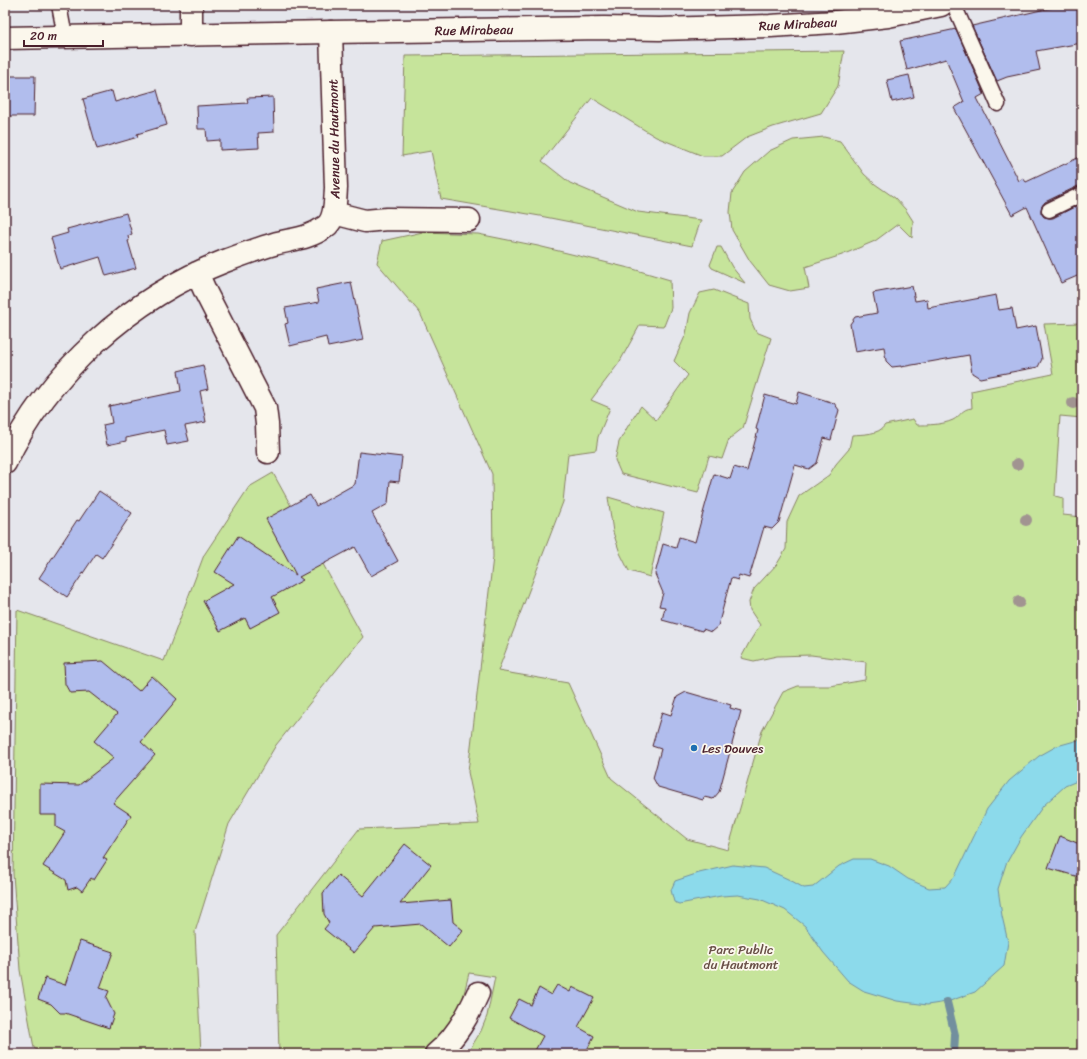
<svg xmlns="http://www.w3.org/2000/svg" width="1087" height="1059" font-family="Sriracha,sans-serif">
	<rect width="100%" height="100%" fill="#e5e6ec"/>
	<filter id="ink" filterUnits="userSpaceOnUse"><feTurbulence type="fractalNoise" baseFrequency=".025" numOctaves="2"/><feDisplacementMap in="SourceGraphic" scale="8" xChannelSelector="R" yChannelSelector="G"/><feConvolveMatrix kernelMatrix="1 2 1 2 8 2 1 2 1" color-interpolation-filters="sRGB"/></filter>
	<g filter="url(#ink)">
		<!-- green -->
		<path fill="#c6e49b" stroke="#888263" d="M844,51L838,86L821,113L773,127L747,137L722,156H703L656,137L592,98L542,161L570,183L638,212L701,220L692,246L540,216L441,199L431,151L402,156L405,56Z
			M824,137L840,141L864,174L875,184L895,198L906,210L913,221L912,238L898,224L875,241L842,255L805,267L809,288L790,291L769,285L750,261L732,230L730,212L732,193L745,172L769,151L793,140Z
			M423,232L478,234L538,246L633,269L670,280L671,308L664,326L640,325L619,363L591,400L610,408L598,437L596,450L568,454L563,502L498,671L568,683L611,778L687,839L728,850L762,731L783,692L798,686H830L865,680L866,662L811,655L777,656L754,661L741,658L750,641L760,625L750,610L749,602L754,589L777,564L786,549L787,522L799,496L829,475L836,464L849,449L852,435C863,434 879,435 885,425L913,419L917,425C928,425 942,425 953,420C961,416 961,409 972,408L971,391L1053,374L1044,324L1082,323V418L1060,416L1055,496L1063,498V515L1082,517V1054H467L481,1031L487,1016L495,977L469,973L460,1010L430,1049L421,1054H279L276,935L359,829L479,824L468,772L493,557L492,474L420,313L377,263L382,241Z
			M717,247H721L732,267L745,283L712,268L710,265Z
			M714,290L749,304L750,319L756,332L771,338L743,428L729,439L722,459L709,456L698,493L621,474L615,460L619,442L628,426L641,406L656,420L688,375L674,361L686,334L690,313L700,293Z
			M273,473L363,637L276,745L229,824L195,932L201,1054H43L34,1048L20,970L13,874L17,610L164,661L204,555L249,487Z
			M608,497L664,513L650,577L629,571L620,553L613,532Z"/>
		<!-- water -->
		<path fill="#8cdaeb" stroke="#728f9e" d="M1082,739V779L1065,786L1043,806L1021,837L1006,864L998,889L1002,916L1008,942L1004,966L975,992L947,1002L927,1005L897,1001L864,991L848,981L823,952L805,926L785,910L760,899L738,895L721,896L679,904L674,902L671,890L675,881L699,873L733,865L764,868L790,880L804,888L813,887L839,866L854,859H870L889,866L908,879L929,888L945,887L955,876L987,809L1009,781L1039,756L1057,746Z"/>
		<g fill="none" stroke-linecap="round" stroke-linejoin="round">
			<!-- stream -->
			<path stroke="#728f9e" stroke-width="8" d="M947,1002L955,1035L954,1054"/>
		</g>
		<!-- building -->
		<path fill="#b1bded" stroke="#4a1f2b" d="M1063,5H1082V43L1036,51L1040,70L1007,77L997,81L972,26Z
			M956,29L984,94L977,98L1019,181L1023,178L1026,182L1082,156V186H1078L1045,202L1042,206L1041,210V213L1044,217L1049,218H1053L1082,203V274L1061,283L1027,207L1012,215L954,108L964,102L946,59L907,70L900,41Z
			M909,75L914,97L892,102L887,80Z
			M5,76H35L34,116H5Z
			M157,90L167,125L137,134L138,137L97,149L83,99L112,91L115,102Z
			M273,97L274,132L258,133L259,148L220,150V140L207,141L206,129H198L197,106L248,103L247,98Z
			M126,213L132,234L128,236L129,241H128L136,268L106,276L100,257L60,269L51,238L68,233L67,229Z
			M351,282L363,340L328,347L326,337L290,346L285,324L288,323L285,308L319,302L316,289Z
			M912,286L915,301L927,299L928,308L996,295L999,310L1012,308L1016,330L1036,326L1042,359L1038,367L980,378L972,373L969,355L901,367V366L892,367L886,361L884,347L855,352L850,324L855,317L877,313L873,293Z
			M203,365L208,389L200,391L206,422L185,426L189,441L167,445L164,430L126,438V441L107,445L103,425L112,423L109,406L181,391L178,371Z
			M799,392L834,403L839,410L831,440L824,438L817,463L809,469L795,465L779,522L772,529L764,527L749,578L739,575L738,580L731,578L718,626L711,632L703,629L702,631L662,620L665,607L659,606L663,593L655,574L663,544L676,548L679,537L695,542L714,474L730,479L734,467L747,471L758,430L756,429L765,395L796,404Z
			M359,452L402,457L399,482L390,481L388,504L372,513L398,561L371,576L355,547L299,577L303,580L272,597L280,612L250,628L245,618L220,631L203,601L234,584L215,572L238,536L296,575L266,519L310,495L316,506L355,484Z
			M99,491L132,513L102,558L96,554L67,597L39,578L77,520L79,521Z
			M103,661L139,691L152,676L177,699L141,742L155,755L113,803L131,815L103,858L107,860L94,880L91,878L82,891L77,887L68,890L66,880L43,866L65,832L56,827V815H40V784L79,785L114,758L94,741L117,714L89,692L70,693L65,684L64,663Z
			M686,692L731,705L730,708L741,711L719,792L713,799L704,797L703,800L658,787L653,778L661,749L652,746L662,712L671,715L677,697Z
			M1060,836L1082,845V866L1079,877L1048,868Z
			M405,844L431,865L400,904L451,900L453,922L463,930L449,947L421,924L375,928L354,953L324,929L329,923L324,914L323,893L338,875L363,896Z
			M80,941L113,952L100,988L109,991L106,998L114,1014L109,1028L65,1013H60L51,1004L38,999L45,978L65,985Z
			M557,985L570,992L572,987L594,998L578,1027L594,1036L585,1054H533L543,1036L509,1018L519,999L531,1005L539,988L551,995Z"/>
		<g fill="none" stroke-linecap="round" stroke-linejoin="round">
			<!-- lane casing -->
			<g stroke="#4a1f2b" stroke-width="17">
				<path id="lane" d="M59,5L65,37
					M954,5L998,104
					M1049,210L1082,194"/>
			</g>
			<!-- street casing -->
			<g stroke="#4a1f2b" stroke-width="25">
				<path id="street" d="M191,35V5
					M334,213L365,221L387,219L469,220
					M197,273L206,293L265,408L267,424L268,452
					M5,463C48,372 132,297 225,261C241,255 257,249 274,244C292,239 308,239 325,227C336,220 335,200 336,188L331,32
					M436,1054C456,1038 468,1016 478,993"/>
			</g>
			<!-- secondary casing -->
			<g stroke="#4a1f2b" stroke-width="25">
				<path id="secondary" d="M5,38L331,32L604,28L659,29L770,26L835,22L888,16L941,5"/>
			</g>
			<!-- lane -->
			<use href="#lane" stroke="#fbf7ec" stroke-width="14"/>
			<!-- street -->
			<use href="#street" stroke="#fbf7ec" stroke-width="22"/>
			<!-- secondary -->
			<use href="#secondary" stroke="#fbf7ec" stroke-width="22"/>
		</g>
		<!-- trees -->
		<g fill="#a19491">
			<circle cx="1073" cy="403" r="6"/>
			<circle cx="1017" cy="464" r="6"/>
			<circle cx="1026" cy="520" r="6"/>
			<circle cx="1019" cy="602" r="6"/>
		</g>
	</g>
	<!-- markers -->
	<circle fill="#1f6fb2" stroke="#fbf7ec" stroke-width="1.5" cx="694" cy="748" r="4"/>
	<g text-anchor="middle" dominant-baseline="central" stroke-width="3.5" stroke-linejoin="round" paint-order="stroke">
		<!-- street labels -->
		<g font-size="13" fill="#4a1f2b" stroke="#fbf7ec">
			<text transform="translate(798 24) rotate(-3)">Rue Mirabeau</text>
			<text transform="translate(474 30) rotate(-1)">Rue Mirabeau</text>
			<text transform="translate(334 139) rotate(-91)">Avenue du Hautmont</text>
		</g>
		<!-- poi labels -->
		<g font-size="13" fill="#4a1f2b" stroke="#fbf7ec" text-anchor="start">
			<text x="702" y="748">Les Douves</text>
		</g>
		<!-- park labels -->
		<g font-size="13" fill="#695047" stroke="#fbf7ec">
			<text x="741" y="949">Parc Public<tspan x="741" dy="15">du Hautmont</tspan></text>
		</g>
	</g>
	<!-- margin -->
	<rect width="1087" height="1059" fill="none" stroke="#fbf7ec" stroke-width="20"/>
	<rect x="10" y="10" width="1067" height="1039" fill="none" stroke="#4a1f2b" stroke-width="1.5" filter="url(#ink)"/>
	<!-- scale -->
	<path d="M24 40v6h79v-6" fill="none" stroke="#4a1f2b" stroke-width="2"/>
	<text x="30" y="40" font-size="12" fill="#4a1f2b" stroke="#fbf7ec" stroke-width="3" paint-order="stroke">20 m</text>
</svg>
